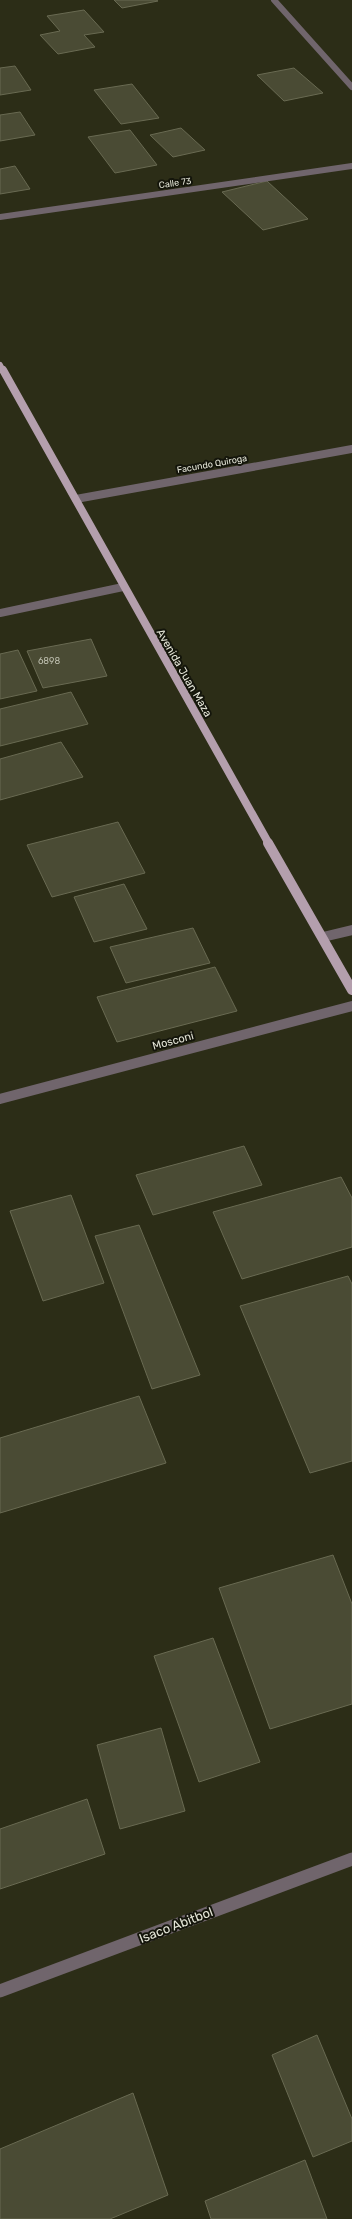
<svg xmlns="http://www.w3.org/2000/svg" width="352" height="2219" font-family="Rubik,sans-serif">
	<rect width="100%" height="100%" fill="#2c2d17"/>
	<!-- building -->
	<path fill="#4a4b34" stroke="#696a52" d="M114,0H156L158,1L122,8Z
		M84,10L104,32L84,35L95,47L58,54L40,35L60,31L47,16Z
		M15,66L31,90L0,95V68Z
		M294,68L323,93L284,101L257,75Z
		M132,84L159,118L121,124L94,90Z
		M20,112L35,135L0,141V115Z
		M181,128L205,150L173,157L150,135Z
		M130,130L157,165L115,173L88,137Z
		M15,166L30,189L0,194V169Z
		M267,181L308,219L263,230L222,192Z
		M91,639L107,676L43,688L27,651Z
		M18,650L37,691L0,699V654Z
		M71,692L88,724L0,746V709Z
		M61,742L83,777L0,800V759Z
		M118,822L145,873L52,897L27,845Z
		M124,884L147,929L94,942L74,897Z
		M193,928L210,963L126,983L110,947Z
		M215,967L237,1011L117,1042L97,997Z
		M244,1146L262,1185L153,1215L136,1175Z
		M341,1177L352,1198V1247L242,1279L213,1212Z
		M71,1195L104,1283L43,1301L10,1211Z
		M139,1225L200,1375L152,1389L95,1236Z
		M348,1276L352,1284V1461L310,1473L240,1306Z
		M139,1396L166,1463L0,1513V1438Z
		M333,1555L352,1604V1704L270,1729L219,1588Z
		M213,1638L260,1762L199,1782L154,1656Z
		M161,1728L185,1811L120,1829L97,1745Z
		M87,1799L105,1854L0,1889V1829Z
		M317,2035L352,2119V2141L313,2157L272,2055Z
		M133,2093L168,2195L110,2219H0V2149Z
		M305,2160L327,2219H211L205,2201Z"/>
	<g fill="none" stroke-linecap="round" stroke-linejoin="round">
		<!-- minor-far3 -->
		<path stroke="#70656c" stroke-width="6" d="M274,0L352,87
			M0,217L352,166"/>
		<!-- minor-far2 -->
		<path stroke="#70656c" stroke-width="8" d="M76,499L352,449
			M0,613L123,587"/>
		<!-- minor-far1 -->
		<path stroke="#70656c" stroke-width="10" d="M323,937L352,930
			M0,1099L352,1006"/>
		<!-- minor -->
		<path stroke="#70656c" stroke-width="13" d="M0,1991L352,1859"/>
		<!-- major-far2 -->
		<path stroke="#b49fad" stroke-width="6" d="M0,365L3,371"/>
		<!-- major-far1 -->
		<path stroke="#b49fad" stroke-width="8" d="M3,370L269,844"/>
		<!-- major -->
		<path stroke="#b49fad" stroke-width="10" d="M268,843L352,990"/>
	</g>
	<g text-anchor="middle" dominant-baseline="central" stroke-width="4" stroke-linejoin="round" paint-order="stroke">
		<!-- far-street labels -->
		<g font-size="9" fill="#e5e6d8" stroke="#14150b">
			<text transform="translate(175 183) rotate(-8)">Calle 73</text>
			<text transform="translate(212 464) rotate(-10)">Facundo Quiroga</text>
		</g>
		<!-- number labels -->
		<g font-size="9" fill="#bebfaf">
			<text x="49" y="661">6898</text>
		</g>
		<!-- street labels -->
		<g font-size="11" fill="#e5e6d8" stroke="#14150b">
			<text transform="translate(184 673) rotate(60)">Avenida Juan Maza</text>
			<text transform="translate(173 1041) rotate(-15)">Mosconi</text>
		</g>
		<!-- near-street labels -->
		<g font-size="13" fill="#e5e6d8" stroke="#14150b">
			<text transform="translate(176 1925) rotate(-21)">Isaco Abitbol</text>
		</g>
	</g>
</svg>
